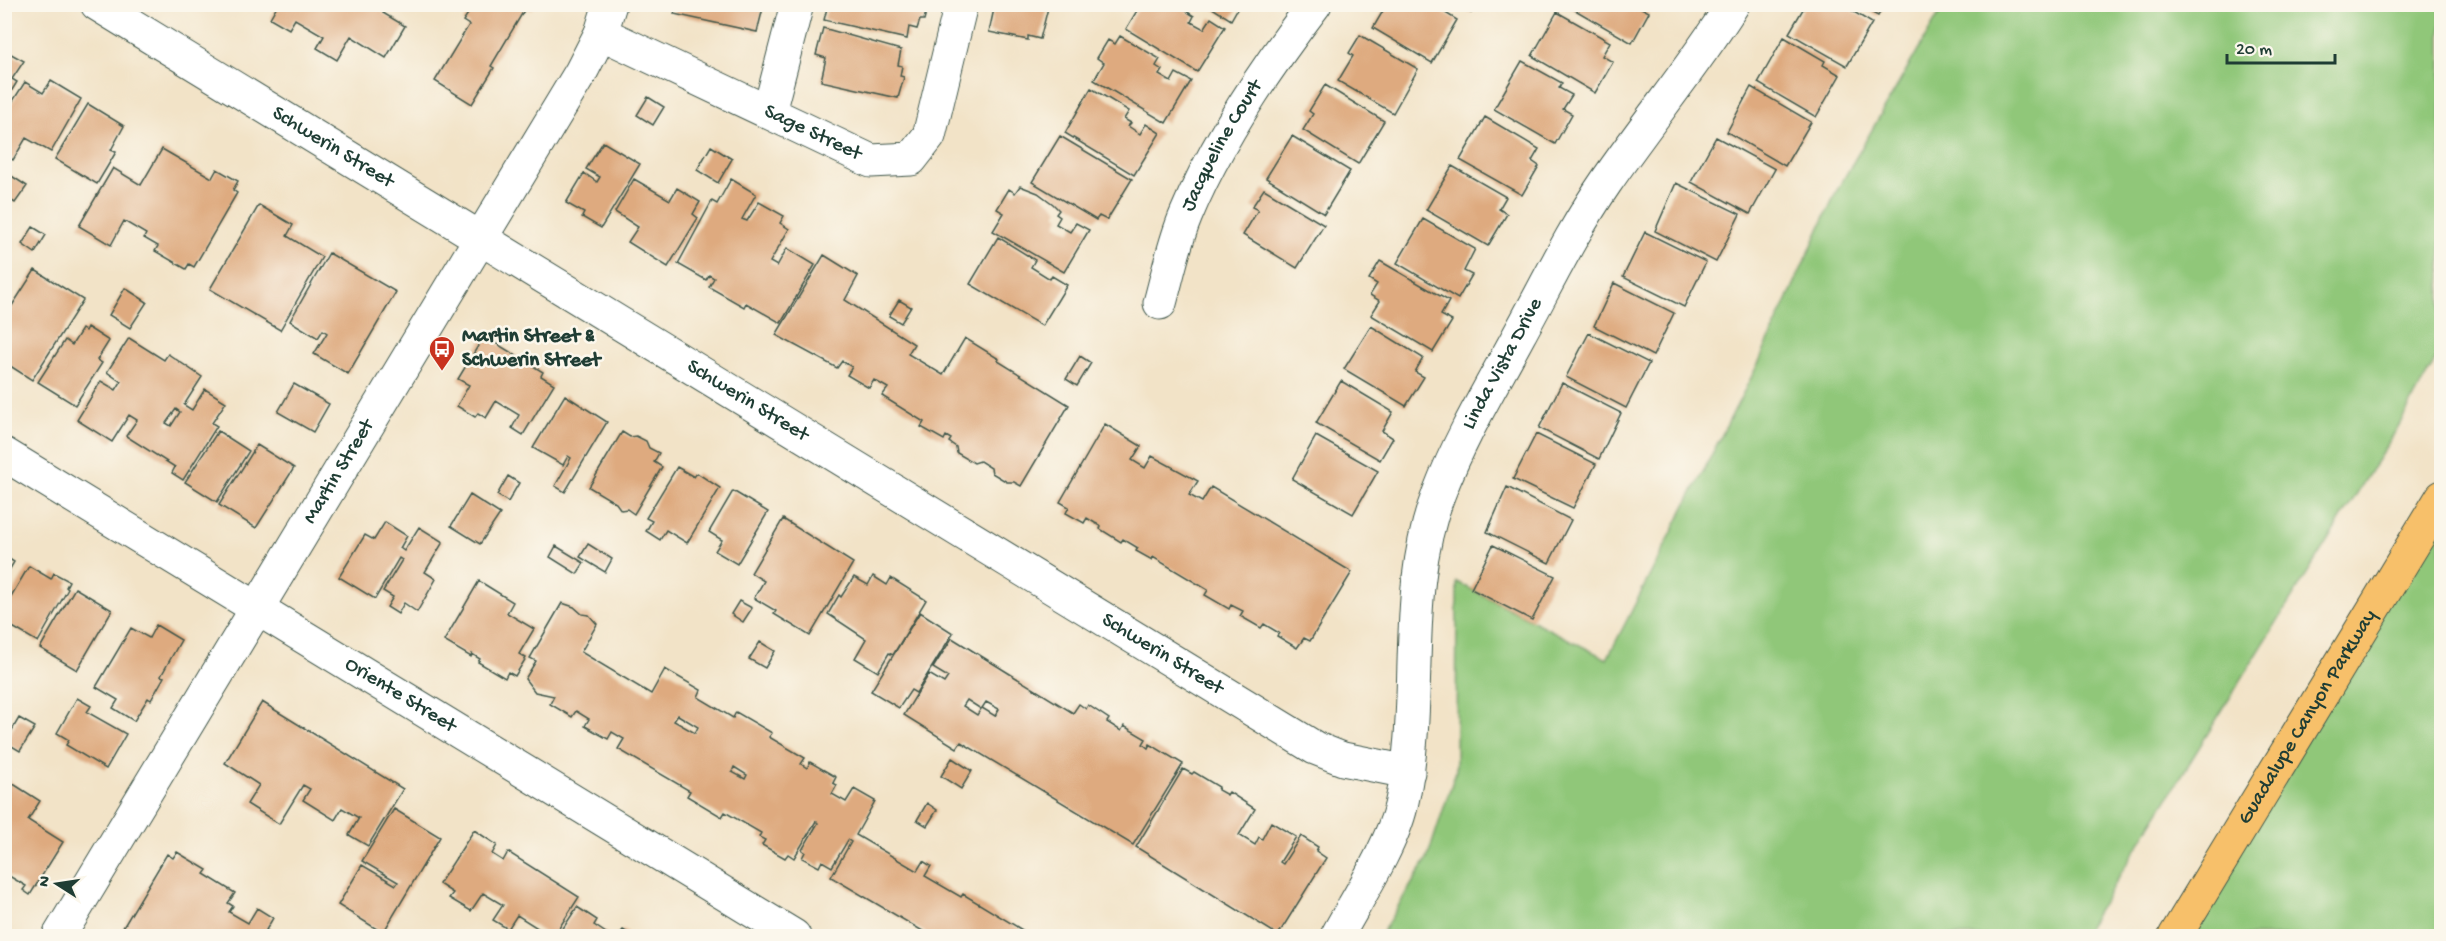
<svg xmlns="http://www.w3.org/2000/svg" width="2446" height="941" font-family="'Gochi Hand',sans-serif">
	<rect width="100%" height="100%" fill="#fbf7ec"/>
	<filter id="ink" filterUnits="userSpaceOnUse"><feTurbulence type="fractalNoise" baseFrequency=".0167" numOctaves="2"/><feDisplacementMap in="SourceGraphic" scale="12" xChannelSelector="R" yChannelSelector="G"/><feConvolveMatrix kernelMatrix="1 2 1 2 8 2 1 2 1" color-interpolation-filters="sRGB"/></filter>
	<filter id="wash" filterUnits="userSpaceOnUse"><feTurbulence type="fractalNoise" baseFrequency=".008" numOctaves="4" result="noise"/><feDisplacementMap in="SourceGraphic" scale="24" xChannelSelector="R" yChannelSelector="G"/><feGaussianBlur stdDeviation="1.35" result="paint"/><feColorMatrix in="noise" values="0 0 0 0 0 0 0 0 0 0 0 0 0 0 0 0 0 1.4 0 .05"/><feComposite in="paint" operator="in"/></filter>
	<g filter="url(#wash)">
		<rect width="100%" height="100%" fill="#f2e3c7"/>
		<!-- green -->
		<path fill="#90c779" stroke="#588256" stroke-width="1.5" d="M1944,5H2441V350L2395,432L2082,936H1380L1427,859L1456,771L1457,582L1607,659L1758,364L1836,192Z
			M2441,497V936H2175Z"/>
		<g id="blocks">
			<!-- building -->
			<path fill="#deaa7f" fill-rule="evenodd" d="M278,4H385L388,6L383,13L405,26L386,58L351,36L337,60L317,48L324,36L295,19L289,29L270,18Z
				M535,4L532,10L526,7L491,66L494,68L472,104L435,81L469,25L463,21L474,5Z
				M677,4H761L760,8H763L757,32L674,14Z
				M828,4H928L924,20H920L917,29L909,27L907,39L824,20Z
				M995,4H1049L1040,39L1028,36V40L989,32Z
				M1141,4H1188L1189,5L1186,11L1194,16L1191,22L1204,29L1211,18L1225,27L1197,72L1126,29Z
				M1206,4H1240L1231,20Z
				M1387,4H1431L1457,20L1432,63L1373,28Z
				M1456,4H1476L1471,13Z
				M1572,4H1643L1641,8L1649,12L1632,43L1570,7Z
				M1806,4H1841L1872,23L1847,66L1789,33Z
				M1857,5H1884L1878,16Z
				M1557,12L1610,42L1602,56L1613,62L1595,93L1532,56Z
				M823,28L901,50L898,65L902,66L900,76L904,77L898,98L821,81L826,58L816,55Z
				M1360,35L1418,69L1393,113L1338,81L1353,56L1349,53Z
				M1120,36L1160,59L1156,66L1162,70L1159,75L1171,82L1176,73L1191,81L1166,123L1094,80L1104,63L1097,58L1108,40L1115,44Z
				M1784,37L1825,61L1823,65L1840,75L1816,117L1758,83Z
				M4,50L24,61L12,79L17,82L4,103Z
				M1522,61L1562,83L1559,88L1572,95L1563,109L1572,114L1555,144L1494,109Z
				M51,81L81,99L51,152L26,138L13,160L4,155V115L25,82L43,93Z
				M1325,85L1384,121L1358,164L1303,130L1313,114L1309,111Z
				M1751,87L1811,122L1785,166L1727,132Z
				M1091,88L1129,111L1124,119L1131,123L1128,126L1140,134L1146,124L1160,133L1134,175L1065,133Z
				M648,97L664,107L653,125L637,115Z
				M88,104L124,126L111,150L116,152L97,184L55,159Z
				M1485,117L1539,149L1532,161L1539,166L1522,195L1460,160Z
				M1060,136L1132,179L1107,220L1099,216L1096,220L1032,182Z
				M1292,136L1350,171L1324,214L1266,178Z
				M1716,137L1775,169L1750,214L1691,182Z
				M603,142L640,164L601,228L582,217L584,213L566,203L584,173L597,182L600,177L586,169Z
				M711,146L732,159L718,183L697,170Z
				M162,149L212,178L217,169L238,181L233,190L237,193L194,267L189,264L186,269L155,251L158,246L144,238L146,234L124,221L111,245L79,226L113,168L141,185Z
				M1452,166L1506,197L1499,209L1507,214L1488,246L1426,210Z
				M10,175L27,186L15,203L4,196V183Z
				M634,179L670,200L677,188L700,202L693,214L698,218L668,267L628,242L638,227L615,212Z
				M731,179L756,194L742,219L747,221L759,202L784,216L780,223L789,229L770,262L777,266L787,248L815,265L781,323L746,303L744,307L709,287L714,278L709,275L706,280L678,264L712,201L717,204Z
				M1676,183L1740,214L1716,262L1655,231Z
				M1020,186L1038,193L1053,204L1059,210L1056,214L1060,217L1056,224L1070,232L1076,223L1089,230L1064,272L993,231L1004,213L997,209L1009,189L1015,193Z
				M1264,189L1324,225L1297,268L1243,235L1258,210L1252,207Z
				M259,205L293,225L287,236L322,257L280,330L210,289Z
				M1423,219L1475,249L1464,271L1472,275L1458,299L1397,263Z
				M33,227L46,235L35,253L22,244Z
				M1645,232L1706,262L1684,307L1623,277Z
				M998,237L1035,260L1031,267L1050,279L1052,276L1067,285L1042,326L970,284Z
				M329,253L396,292L348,374L314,354L327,333L323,330L318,338L290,321Z
				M824,255L858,276L845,300L914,344L908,354L943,375L965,338L999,359L998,361L1069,405L1021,486L1014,482H1007L992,473L991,468L980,461L974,463L957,453L956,447L949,442L951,439L946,436L944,440L921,427L924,422L882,396L888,388L874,380L869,388L847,375L852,367L842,361L837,368L776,335Z
				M1380,261L1449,301L1441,315L1452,321L1433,352L1371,315L1380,301L1370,295L1377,284L1369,279Z
				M35,270L83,300L32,380L4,362V318Z
				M1614,283L1674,313L1653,356L1594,326Z
				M125,288L147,302L130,328L109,315Z
				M899,300L911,307L901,323L889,316Z
				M1371,326L1423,358L1415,372L1424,377L1406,406L1344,369Z
				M87,327L109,341L97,360L102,363L75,405L38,382L65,340L72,345L82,329L85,331Z
				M1589,333L1649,363L1626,408L1566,377Z
				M484,336L543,372L541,376L554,384L523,435L512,428L519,415L496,401L486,418L478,413L475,417L457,406L469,385L458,379Z
				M129,338L164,360L168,354L202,377L184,405L192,410L205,389L226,402L212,423L217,426L183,480L172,473L175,467L126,436L137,420L129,415L112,442L77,420L101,381L116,390L121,382L107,372ZM176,409L180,412L171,426L166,423Z
				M1080,356L1091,363L1077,386L1066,379Z
				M1341,381L1393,412L1382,431L1393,438L1380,460L1316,423Z
				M1562,383L1621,413L1599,459L1539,428Z
				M294,384L329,404L313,432L278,412Z
				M565,395L607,422L565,492L555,486L571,458L568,456L563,465L533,448Z
				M1105,424L1141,446L1132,460L1145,468L1152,456L1198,481L1189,495L1202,502L1211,487L1352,572L1310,641L1304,638L1297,648L1277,636L1279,633L1264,624L1261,628L1240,616L1243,611L1231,605L1229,609L1205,595L1208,590L1153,557L1152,560L1136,551L1138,548L1123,539L1121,542L1100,529L1101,526L1095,523L1087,518L1084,523L1066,513L1069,507L1060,502Z
				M218,431L249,451L217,502L185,482Z
				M622,432L630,437L636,436L646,441L649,448L659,453L654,462L662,467L634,514L627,509L621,510L616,503L589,487Z
				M1536,434L1596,464L1573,508L1513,479Z
				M1316,436L1378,471L1353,514L1292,479Z
				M257,445L294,468L256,528L219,505Z
				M677,467L694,477L697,473L720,488L687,543L666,530L660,540L646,531L652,521L646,518Z
				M508,476L519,483L508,502L497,495Z
				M1507,487L1571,520L1549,563L1487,532Z
				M733,491L768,512L737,564L715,551L722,540L709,532Z
				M470,495L500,514L480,544L451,526Z
				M783,519L853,563L810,636L774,614L776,611L754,598L764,581L751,573Z
				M385,522L407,536L400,548L404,551L419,527L443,542L425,572L436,579L417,612L404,603L398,614L387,607L393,597L383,591L402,560L399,558L375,599L339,577L365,535L374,540Z
				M588,544L612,559L605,572L580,557Z
				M1493,545L1555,576L1532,620L1471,589Z
				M556,546L584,563L577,574L550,557Z
				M4,549L9,552L6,557L14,562L4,579Z
				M29,566L51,579L54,573L69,581L66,587L68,589L38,642L4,622V608Z
				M873,576L887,585L891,578L926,600L893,655L889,653L878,672L855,658L866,639L828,614L839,595L841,597L854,577L868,585Z
				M479,581L513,602L507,613L534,629L519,654L526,658L515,676L508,672L505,678L478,662L480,659L472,654L471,657L444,641Z
				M75,588L112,610L77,670L40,648Z
				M739,601L752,608L743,622L731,614Z
				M562,603L574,607L582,614L589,615L597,624L581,652L651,694L665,669L701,690L698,697L733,718L736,712L772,733L769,737L805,758L801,764L807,768L810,762L836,777L833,783L837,785L832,794L846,802L854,789L875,801L856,835L917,871L923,861L931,866L925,876L961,897L963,894L1032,936H931L831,877L851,842L848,840L832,867L822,861L819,867L802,858L805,852L802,850L818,823L816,821L794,858L788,854L785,858L762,845L765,840L759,837L761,833L725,812L722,817L687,796L690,791L618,749L624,739L612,732L608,739L585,726L589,719L576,711L572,717L550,704L554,696L535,692L525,679L536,661L530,658ZM678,715L698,727L695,733L674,721ZM734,767L747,775L745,779L732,772Z
				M920,612L953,633L916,693L911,690L899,708L871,691Z
				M156,625L181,640L161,676L164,677L151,700L148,698L134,721L113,708L118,700L96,687L131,628L149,638Z
				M952,638L1073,713L1079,704L1086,709L1088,705L1109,719L1107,722L1121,731L1124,726L1146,739L1143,744L1148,748L1150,744L1183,764L1133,845L961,742L957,748L904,715L929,674L944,683L948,677L933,668ZM967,700L981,709L977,715L963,706ZM986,702L999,709L995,716L982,708Z
				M760,642L775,651L765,668L749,659Z
				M77,698L91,706L87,712L126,734L106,769L66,745L69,740L57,733Z
				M262,702L403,789L368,846L349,835L359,818L342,808L335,820L303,800L310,789L303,785L279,824L247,804L259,785L225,763Z
				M19,718L35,727L20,751L5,742Z
				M952,758L972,771L961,789L941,776Z
				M1183,769L1192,774L1194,772L1219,787L1218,790L1227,795L1229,792L1255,809L1239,835L1255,845L1259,837L1262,839L1271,822L1296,837L1280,862L1283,864L1301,836L1318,847L1316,851L1326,858L1278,935L1136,847Z
				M4,778L40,801L28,820L63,842L30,895L23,890L26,886L4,873Z
				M927,803L937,810L927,826L917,820Z
				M394,809L440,837L383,933L338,905L362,865L396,885L398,882L362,861Z
				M474,830L497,845L492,854L503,861L508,852L579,897L554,936H550L517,915L508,929L493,920L503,905L483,893L471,911L449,898L453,893L439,884Z
				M177,852L207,870L204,874L235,893L228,903L233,906L229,912L248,923L257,908L273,918L266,930L277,936H118L167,854L173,858Z
				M577,907L597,920L594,925L609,935L608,936H558Z
				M623,930L633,936H618Z"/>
		</g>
	</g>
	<g filter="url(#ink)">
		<use href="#blocks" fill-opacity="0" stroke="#3f564a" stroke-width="1.5"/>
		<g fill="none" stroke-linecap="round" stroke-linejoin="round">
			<!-- street casing -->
			<g stroke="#3f564a" stroke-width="35">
				<g id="street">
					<path id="s1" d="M97,4L1315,748L1343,759L1408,772"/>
					<path id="s2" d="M601,33L871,161L911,159L929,136L961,4"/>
					<path d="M769,112L797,4"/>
					<path id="s3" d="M1160,303C1168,274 1174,243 1186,215C1217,140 1265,69 1315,4"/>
					<path id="s4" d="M4,454L794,936"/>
					<path id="s5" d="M59,936L581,72L601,33L610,4"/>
					<path id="s6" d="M1337,936C1357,899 1392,845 1401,806C1425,703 1400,593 1439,493C1460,438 1491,387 1519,335C1547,284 1573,230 1606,182C1647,122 1694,66 1733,4"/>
				</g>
			</g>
			<!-- primary casing -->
			<g stroke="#3f564a" stroke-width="35">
				<g id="primary">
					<path id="s7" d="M2175,936L2442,497"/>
				</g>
			</g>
			<!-- street -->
			<use href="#street" stroke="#fff" stroke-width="33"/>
			<!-- primary -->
			<use href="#primary" stroke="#f7c06b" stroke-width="33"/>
		</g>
	</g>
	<!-- icons -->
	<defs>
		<g id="bus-pin" transform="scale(1.35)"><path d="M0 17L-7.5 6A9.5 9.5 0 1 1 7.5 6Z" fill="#c8321e" stroke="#fbf7ec"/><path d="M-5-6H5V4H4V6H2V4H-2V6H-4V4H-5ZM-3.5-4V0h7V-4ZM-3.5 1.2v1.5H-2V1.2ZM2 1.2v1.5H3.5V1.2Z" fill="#fff"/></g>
	</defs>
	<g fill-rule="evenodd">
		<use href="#bus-pin" x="442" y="349"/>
	</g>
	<g text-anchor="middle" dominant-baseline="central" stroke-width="5" stroke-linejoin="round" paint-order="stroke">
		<!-- street labels -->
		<g font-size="21" fill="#1f3d34" stroke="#fbf7ec">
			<text stroke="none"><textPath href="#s2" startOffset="234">Sage Street</textPath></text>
			<text stroke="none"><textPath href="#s3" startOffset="170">Jacqueline Court</textPath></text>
			<text stroke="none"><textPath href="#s1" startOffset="276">Schwerin Street</textPath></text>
			<text stroke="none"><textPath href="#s6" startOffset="606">Linda Vista Drive</textPath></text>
			<text stroke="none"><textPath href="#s1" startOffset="762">Schwerin Street</textPath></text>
			<text stroke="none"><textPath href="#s5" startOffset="542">Martin Street</textPath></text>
			<text stroke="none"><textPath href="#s1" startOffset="1248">Schwerin Street</textPath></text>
			<text stroke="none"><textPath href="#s4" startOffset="464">Oriente Street</textPath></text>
			<text stroke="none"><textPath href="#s7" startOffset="256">Guadalupe Canyon Parkway</textPath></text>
		</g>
		<!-- poi labels -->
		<g font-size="21" font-weight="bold" fill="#1f3d34" stroke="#fbf7ec" text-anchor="start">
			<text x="462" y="337">Martin Street &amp;<tspan x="462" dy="24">Schwerin Street</tspan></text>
		</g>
	</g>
	<!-- margin -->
	<rect width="2446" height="941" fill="none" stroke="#fbf7ec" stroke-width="24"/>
	<!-- north arrow -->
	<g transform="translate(57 884) rotate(282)" stroke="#fbf7ec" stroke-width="4.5" paint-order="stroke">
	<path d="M0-4.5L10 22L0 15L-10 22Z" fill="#1f3d34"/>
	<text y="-9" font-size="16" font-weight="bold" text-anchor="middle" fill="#1f3d34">N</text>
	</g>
	<!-- scale -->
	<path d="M2227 54v9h108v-9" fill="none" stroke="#1f3d34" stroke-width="3"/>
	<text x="2236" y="54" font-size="18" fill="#1f3d34" stroke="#fbf7ec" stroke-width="4.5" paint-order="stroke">20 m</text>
</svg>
